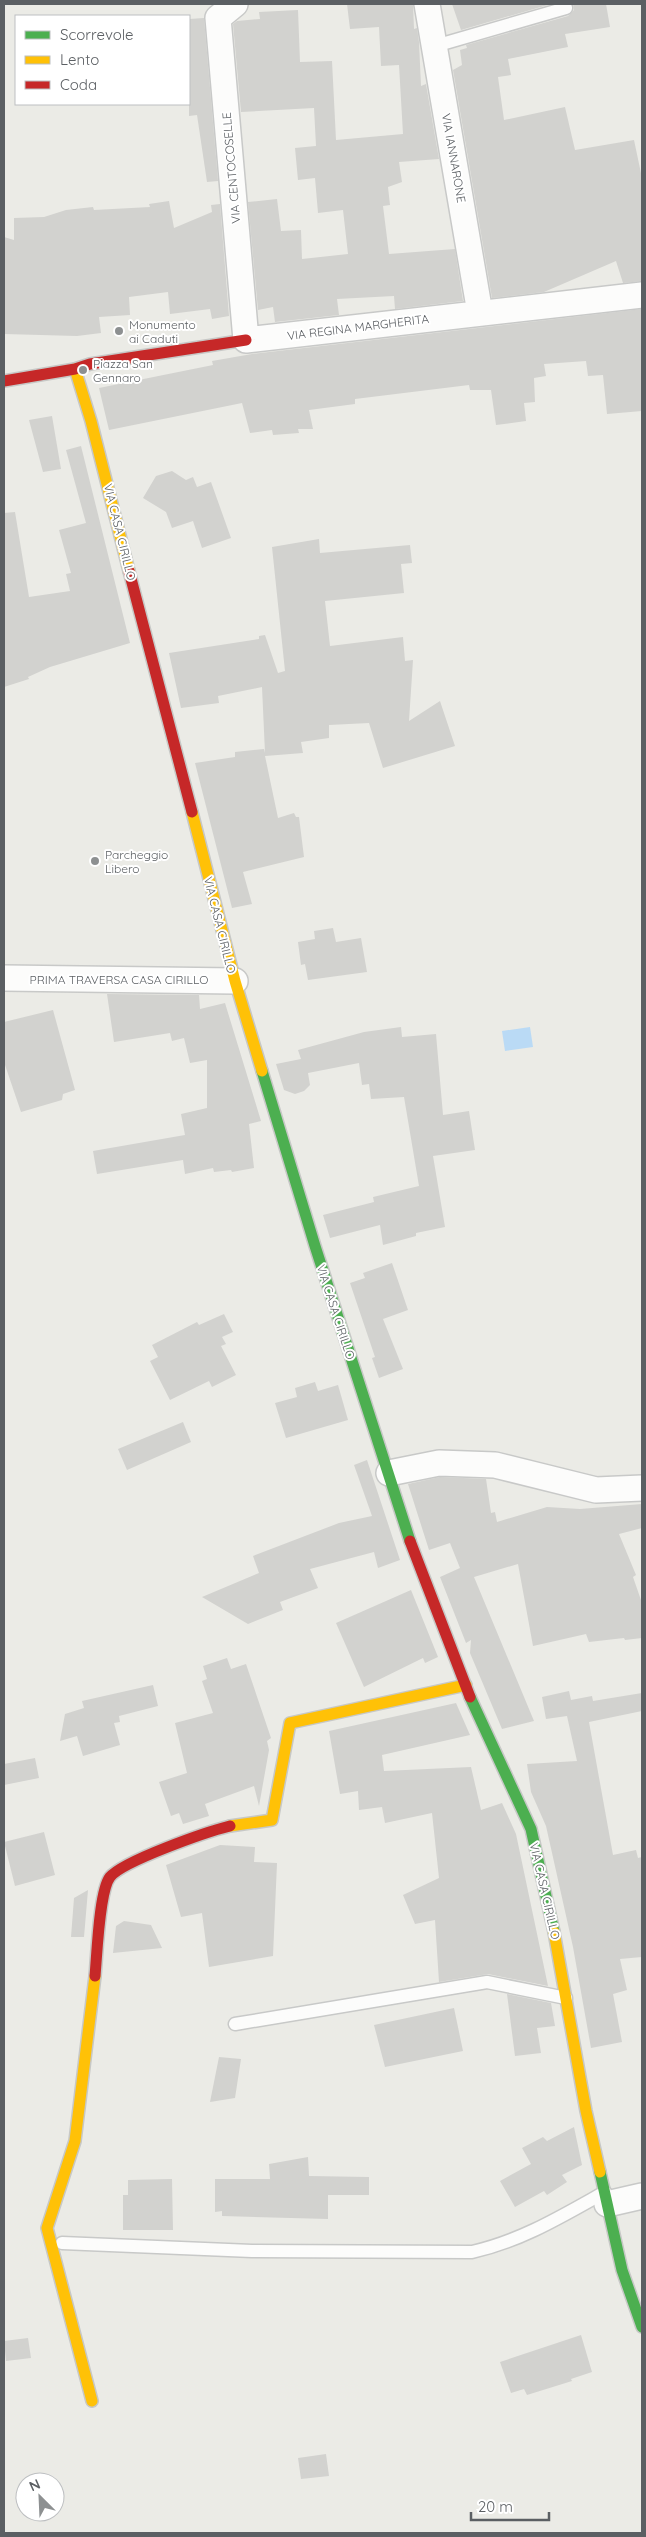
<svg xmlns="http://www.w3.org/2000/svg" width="646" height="2537" font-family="Quicksand,sans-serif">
	<rect width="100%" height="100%" fill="#ebebe6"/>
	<!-- water -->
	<path fill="#badaf5" d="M530,1027L533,1047L505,1051L502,1031Z"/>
	<!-- building -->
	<path fill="#d2d2cf" d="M347,4H413L414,29L417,28L419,42L421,86L426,84L439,159L399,162L402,182L388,187L390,205L383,206L389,254L455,249L463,301L395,309L394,296L337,299L339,315L275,322L273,307L258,310L248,202L277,199L281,231L301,230L302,259L348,254L343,210L318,213L315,178L298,180L295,148L316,146L314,108L241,112L233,24L237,21L260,19L259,12L298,10L300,62L332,61L336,140L403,134L399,65L381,66L379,27L350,29Z
		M452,4H551L461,30Z
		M573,4H606L610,27L565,34L568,47L508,59L511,75L498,77L504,120L565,107L575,150L634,140L642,178V281L623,283L616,261L544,292L492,298L453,70L462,65L460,50L467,48L466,45L568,16L574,10Z
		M204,18L218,181L207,182L197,115L189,116V19Z
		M169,201L174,228L212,212L211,205L220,204L229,316L212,319L210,309L170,314L168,292L129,297L130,315L99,317L101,333L77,336L4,334V237L14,240V218L44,217L66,210L93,207L94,210L150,207L149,204Z
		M642,309V411L607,414L603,375L588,376L586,361L544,364L546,376L534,378L535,402L524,403L526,421L496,425L491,390H470L469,385L355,399V404L309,410L313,429H298L299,433L273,435L272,430L250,433L242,403L109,430L99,388L213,365L212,361L252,354Z
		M52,416L61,469L43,472L29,420Z
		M81,446L130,643L50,667L28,677L29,679L4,687V513L15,512L29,597L70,591L66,574L71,573L59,530L86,523L66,450Z
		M172,471L186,480L193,477L197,487L211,482L231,538L202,548L193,521L172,528L166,512L143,498L156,476Z
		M319,539L320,553L410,545L412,563L401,564L404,593L325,601L330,646L403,637L405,661L413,660L409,721L440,701L455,746L383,768L369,723L329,725V738L301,742L303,753L265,756L278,818L294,813L296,817H299L304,857L243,872L252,904L232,908L195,763L235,757V752L264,749L265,753L262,687L218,696L219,703L181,708L169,653L259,639V636L265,635L278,673L285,671L272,547Z
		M333,928L336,942L361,938L367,972L308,980L305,964L301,965L298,942L315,939L314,931Z
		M107,994L199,995L200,1009L225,1003L261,1121L249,1124L254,1168L232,1172L231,1170L214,1172L213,1168L185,1174L183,1160L97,1174L93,1151L185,1135L181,1114L207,1108V1060L190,1063L184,1038L172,1041L170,1033L114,1042Z
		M53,1010L75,1090L63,1094L62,1100L21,1112L4,1062V1022Z
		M401,1027L402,1037L436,1034L443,1115L469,1111L475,1150L433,1156L445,1227L416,1233V1236L383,1245L380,1225L330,1238L323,1215L374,1202L373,1197L419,1186L404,1097L371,1099L369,1084L362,1085L359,1063L308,1073L310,1085L304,1091L295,1094L284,1090L276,1064L301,1059L298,1050L364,1032Z
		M392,1263L408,1310L383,1319L403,1369L379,1378L372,1358L375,1357L350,1283L365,1278L363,1273Z
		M224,1314L233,1332L222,1337L226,1344L221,1346L236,1375L212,1387L209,1381L170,1400L150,1361L158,1357L152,1345L197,1322L199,1325Z
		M315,1382L318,1391L338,1385L348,1420L286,1438L275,1403L297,1397L295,1388Z
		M183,1422L191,1442L127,1470L118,1449Z
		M367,1460L400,1560L378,1568L374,1552L310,1569L318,1588L280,1602L283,1610L248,1624L202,1597L259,1573L253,1556L339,1523L372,1516L354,1465Z
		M440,1477L486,1479L491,1513L495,1512L497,1522L547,1507L580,1509L642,1504V1528L619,1534L636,1575L633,1577L642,1603V1638L625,1640L624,1638L589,1642L586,1634L533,1646L518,1564L474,1577L534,1721L502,1729L470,1653L471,1640L466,1643L440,1577L460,1568L450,1543L429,1550L408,1484Z
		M411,1590L438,1657L425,1663L423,1658L364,1687L336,1623Z
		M227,1658L231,1669L246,1664L271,1738L267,1741L269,1750L259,1806L254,1786L205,1804L209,1816L183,1824L179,1813L171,1816L159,1782L187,1773L175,1723L213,1713L202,1681L207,1679L203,1666Z
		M153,1685L158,1706L119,1716L120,1722L114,1723L120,1745L83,1756L77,1736L60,1741L65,1714L84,1708L82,1701Z
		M569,1691L571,1700L592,1696L593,1701L642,1693V1711L589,1722L613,1855L636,1850L638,1858L642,1857V1957L620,1959L627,1990L613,1994L622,2042L591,2048L573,1947L546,1826L531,1792L527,1764L577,1761L567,1716L546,1719L542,1697Z
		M456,1703L470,1735L382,1755L384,1771L471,1767L481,1810L502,1803L516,1834L548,1986L488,1974L439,1982L435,1920L415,1924L403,1895L439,1878L432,1813L385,1823L382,1807L359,1810L358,1791L340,1794L329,1731Z
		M35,1758L39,1778L4,1785V1764Z
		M44,1832L55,1875L15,1886L4,1842Z
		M220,1845L255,1847L254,1862L277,1863L273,1956L209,1967L202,1913L181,1917L166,1865Z
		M88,1890L84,1937H71L74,1898Z
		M124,1921L151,1925L162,1948L113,1953L116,1926Z
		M507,1994L551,2003L555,2026L537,2028L541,2053L515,2056Z
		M454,2008L463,2051L385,2067L374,2025Z
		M219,2057L241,2059L235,2098L210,2102Z
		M574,2127L582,2165L562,2175L567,2182L547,2195L544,2191L515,2207L500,2181L531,2164L522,2148L543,2137L547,2141Z
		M308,2157L309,2176L369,2177V2195H328V2219L222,2216V2211L215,2212V2179H270L269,2164Z
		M172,2179L173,2230H123V2195H128V2180Z
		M581,2335L592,2372L571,2379L572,2381L527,2395L524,2389L511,2393L500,2362Z
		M28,2338L31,2358L6,2361L4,2341Z
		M326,2454L329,2476L301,2479L298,2458Z"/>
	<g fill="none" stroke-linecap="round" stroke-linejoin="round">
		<!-- lane casing -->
		<g stroke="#c8c9c8" stroke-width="15">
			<path id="lane" d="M435,46L566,8L564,4
				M235,2024L487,1982L566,1998
				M62,2243L252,2251L472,2252C521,2241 562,2216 605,2192"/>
		</g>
		<!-- street casing -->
		<g stroke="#c8c9c8" stroke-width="28">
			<path id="street" d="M235,4L218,18L246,340L642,295
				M427,4L480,313
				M4,978L235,981
				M389,1473L439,1463L495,1465L596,1490L642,1488
				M607,2204L642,2196"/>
		</g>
		<!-- fast casing -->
		<g stroke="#c7c8c6" stroke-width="14">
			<path id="fast" d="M262,1071L315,1246L410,1541
				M470,1697L531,1829L554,1932
				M600,2172L622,2270L642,2327"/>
		</g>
		<!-- slow casing -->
		<g stroke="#c7c8c6" stroke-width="14">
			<path id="slow" d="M75,369L91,421L129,571
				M192,812L235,981L262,1071
				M230,1826L272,1820L290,1723L466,1685
				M554,1932L586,2111L600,2172
				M92,2401L47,2228L75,2141L95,1976"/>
		</g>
		<!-- jam casing -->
		<g stroke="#c7c8c6" stroke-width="14">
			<path id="jam" d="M4,381L75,369L90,364L246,340
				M129,571L192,812
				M410,1541L470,1697
				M95,1976C97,1956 99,1891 110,1877C123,1861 206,1832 230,1826"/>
		</g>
		<!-- lane -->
		<use href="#lane" stroke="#fcfcfb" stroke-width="12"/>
		<!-- street -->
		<use href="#street" stroke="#fcfcfb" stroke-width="25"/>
		<!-- fast -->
		<use href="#fast" stroke="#4caf50" stroke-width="11"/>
		<!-- slow -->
		<use href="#slow" stroke="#ffc107" stroke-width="11"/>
		<!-- jam -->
		<use href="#jam" stroke="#c62828" stroke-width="11"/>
	</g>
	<!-- markers -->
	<g fill="#8d9091" stroke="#fff" stroke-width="2">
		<circle cx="119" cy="331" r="5"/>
		<circle cx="83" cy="370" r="5"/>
		<circle cx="95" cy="861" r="5"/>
	</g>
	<g text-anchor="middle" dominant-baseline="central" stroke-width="4" stroke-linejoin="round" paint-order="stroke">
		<!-- street labels -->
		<g font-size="12" fill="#5b5f63" stroke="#fff">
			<text transform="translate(454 158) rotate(80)">VIA IANNARONE</text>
			<text transform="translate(231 168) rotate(-95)">VIA CENTOCOSELLE</text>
			<text transform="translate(358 327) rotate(-7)">VIA REGINA MARGHERITA</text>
			<text transform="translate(120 532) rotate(76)">VIA CASA CIRILLO</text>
			<text transform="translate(220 925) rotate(76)">VIA CASA CIRILLO</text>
			<text x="119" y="979">PRIMA TRAVERSA CASA CIRILLO</text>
			<text transform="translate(336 1312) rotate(72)">VIA CASA CIRILLO</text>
			<text transform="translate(545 1891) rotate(77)">VIA CASA CIRILLO</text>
		</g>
		<!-- poi labels -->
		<g font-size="12" fill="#5b5f63" stroke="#fff" text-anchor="start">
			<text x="129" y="324">Monumento<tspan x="129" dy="14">ai Caduti</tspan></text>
			<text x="93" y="363">Piazza San<tspan x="93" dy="14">Gennaro</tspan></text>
			<text x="105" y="854">Parcheggio<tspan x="105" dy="14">Libero</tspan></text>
		</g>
	</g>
	<!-- border -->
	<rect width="646" height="2537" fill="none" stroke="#5b5f63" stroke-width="10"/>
	<!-- legend -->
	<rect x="15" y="15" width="175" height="90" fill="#ffffff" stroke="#bdbfc1"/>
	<rect x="25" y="31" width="25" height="8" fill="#4caf50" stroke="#bdbfc1"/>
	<text x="60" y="40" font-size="15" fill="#5b5f63">Scorrevole</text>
	<rect x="25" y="56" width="25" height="8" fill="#ffc107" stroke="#bdbfc1"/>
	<text x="60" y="65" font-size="15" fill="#5b5f63">Lento</text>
	<rect x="25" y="81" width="25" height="8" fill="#c62828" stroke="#bdbfc1"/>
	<text x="60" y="90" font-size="15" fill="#5b5f63">Coda</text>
	<!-- north arrow -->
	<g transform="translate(40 2497) rotate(336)"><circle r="24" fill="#ffffff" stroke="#bdbfc1"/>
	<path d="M0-4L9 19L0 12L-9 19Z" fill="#8d9091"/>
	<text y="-8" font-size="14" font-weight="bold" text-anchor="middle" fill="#5b5f63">N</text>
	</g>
	<!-- scale -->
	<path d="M471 2512v8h78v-8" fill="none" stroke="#5b5f63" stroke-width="2.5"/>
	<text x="478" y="2512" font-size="15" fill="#5b5f63" stroke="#ffffff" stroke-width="4" paint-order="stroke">20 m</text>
</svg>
